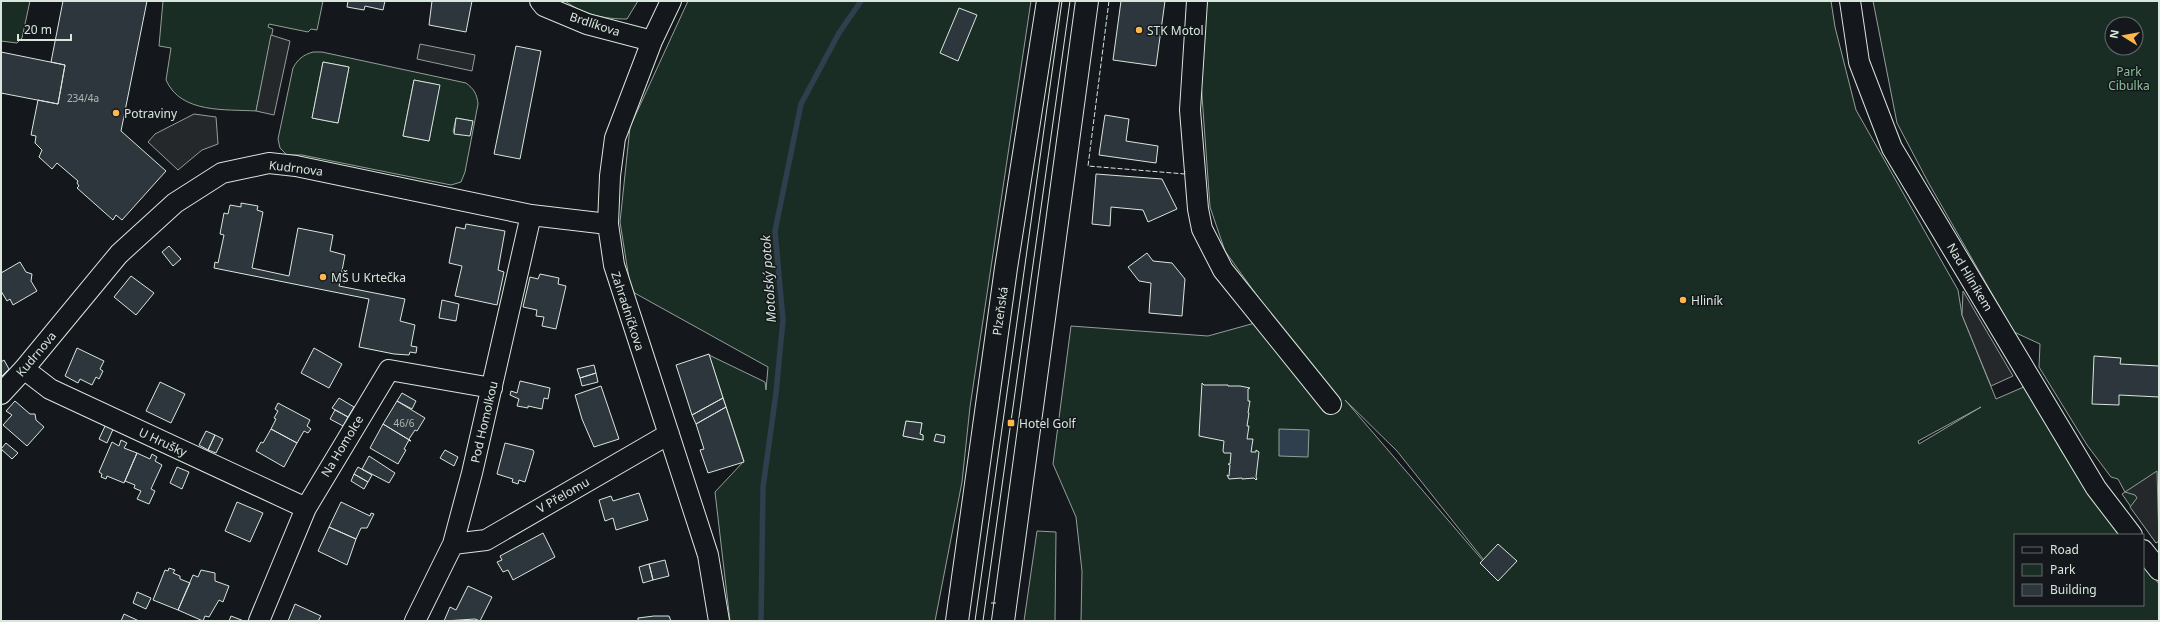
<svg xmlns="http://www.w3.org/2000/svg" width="2160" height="622" font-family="'Noto Sans',sans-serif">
	<rect width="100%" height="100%" fill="#14181c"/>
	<!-- green -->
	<path fill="#1a2d24" stroke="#939e99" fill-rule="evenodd" d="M1,1H30L22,38L17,43L1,41Z
		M163,1H323L317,30L311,29L308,32L269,24L268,27L273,29L256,111C226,109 181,114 166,80L171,48L159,46Z
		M565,1H638L627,19C604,19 584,15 565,1Z
		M688,1H1031L970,407L962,482L935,621H730L715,492L744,461L709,355L765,382L766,390L768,367L631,291L620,222L630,127ZM906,421L922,423L920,434L923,435V440L903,436Z
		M1207,1H1831L1835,27L1856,110L1958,290L1962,315L1996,399L2026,386L2062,452L2119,535H2015V605H2143V564L2159,584V621H1081L1082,571L1076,517L1053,464L1071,326L1208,336L1273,318L1225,251L1210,207L1201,82ZM1345,400L1397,451L1491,569H1490ZM1981,407L1919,444L1918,441Z
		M1873,1H2159V541L2156,543L2122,494L2125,492L2118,479L2111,477L2087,445L2039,367L2040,344L2014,332L1928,182L1897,123ZM2112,24H2136V48H2112Z
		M313,52H322L466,83C474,89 477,94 478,104L465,172L461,182L451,185L302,155H287L280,148L278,139L293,68C298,59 303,55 313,52ZM323,62L349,67L338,123L312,118ZM414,80L439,85L429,141L403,136ZM456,118L473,121L462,135L453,132Z
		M1037,531L1056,532L1055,621H1024Z"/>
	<!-- parking -->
	<path fill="#24282b" stroke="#939e99" d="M271,35L290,41L274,115L256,111Z
		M420,44L475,55L472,71L417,59Z
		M194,114L216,117L218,144L202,150L178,170L148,142L155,134Z
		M1963,291L2013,376L1991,386L1962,315Z
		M2157,471L2159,541L2156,543L2130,507L2137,498L2135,495L2125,492Z"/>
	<!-- water -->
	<path fill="#2f3f4d" stroke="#939e99" d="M1279,429L1309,430L1308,457L1279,456Z"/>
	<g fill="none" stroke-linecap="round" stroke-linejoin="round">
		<!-- stream -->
		<path stroke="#2f3f4d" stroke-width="5.5" d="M761,621L763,487L776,393L783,320L775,231L801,104L839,33L861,1"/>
	</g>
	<!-- building -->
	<path fill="#2c363c" stroke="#d8e6dc" d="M63,1H147L121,131L166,171L122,220L116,215L113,220L77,188L79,186L77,183L78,181L57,163L52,169L39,157L42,150L35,143L36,136L31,135L38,100L58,104L65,65L51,62Z
		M348,1H385L383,10L365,6L364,10L347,7Z
		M432,1H472L466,32L429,25Z
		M1121,1H1165L1156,66L1113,60Z
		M959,8L977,15L958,61L940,53Z
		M516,46L541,51L520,159L494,154Z
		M1,52L65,65L58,104L1,93Z
		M323,62L349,67L338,123L312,118Z
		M414,80L440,85L429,141L403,136Z
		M1105,115L1129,119L1126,141L1158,146L1156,163L1099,155Z
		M456,118L473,121L470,136L454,134Z
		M1096,174L1162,179L1177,209L1148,222L1143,210L1111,207L1110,226L1092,224Z
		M241,203L258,206L257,210L263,212L252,268L289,276L298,228L333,235L330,251L345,255L341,276L346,277L345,283L340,282L339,286L405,299L400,321L415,325L411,346L417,347L416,353L410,352L409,355L394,354L359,347L369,299L214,268L215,262L218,263L224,235L220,234L224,213L228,214L230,205L241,207Z
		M466,224L505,231L498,270L504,272L497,305L455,296L462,266L449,263L456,227L465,229Z
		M169,246L181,259L173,266L162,252Z
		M1147,253L1153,261L1172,263L1185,279L1182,316L1149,313L1151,283L1139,281L1128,267Z
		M20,262L26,272L32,274L31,281L37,291L13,305L10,299L7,301L1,291V273Z
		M540,274L559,278L558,284L566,286L556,329L542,326L544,317L536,316L537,310L523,307L530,277L538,279Z
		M131,276L154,293L136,315L114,297Z
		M442,300L459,304L456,321L439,318Z
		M77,348L104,361L100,369L103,371L99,379L96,377L92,385L80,379L78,383L65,376Z
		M314,348L342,364L329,388L301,373Z
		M709,354L723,398L692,415L676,365Z
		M2094,356L2121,358L2120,364L2159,366V397L2119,395V405L2092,404Z
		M4,360L9,369L1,377V362Z
		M594,365L596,373L580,378L577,369Z
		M596,373L598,382L582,386L580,378Z
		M520,381L550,388L548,399L544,398L542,409L528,406V408L517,406L519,399L510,395L511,391L517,393Z
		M160,382L185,394L171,423L146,411Z
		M1202,383L1204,385H1228V386H1240L1250,388L1248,389V401H1250L1248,413H1249L1247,426H1249L1247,439H1253L1251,452H1256V450L1259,452L1256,477L1257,479L1256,480L1254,478L1242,479V478L1229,479L1227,475L1229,476L1230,465L1228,464H1230L1231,453H1224L1223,451L1224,441L1199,436Z
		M601,386L619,439L594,447L582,419L575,395Z
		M402,393L416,401L412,409L397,401Z
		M339,398L354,407L348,417L332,408Z
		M723,398L726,407L696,424L692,415Z
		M15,401L30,414H35L36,420L44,427L27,446L3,425L12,415L6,411Z
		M397,401L425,418L417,431L415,430L409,439L411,441L383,424Z
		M278,403L310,420L307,426L311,429L308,433L304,431L297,443L271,429L276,419L274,418L278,411L275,409Z
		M726,407L744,462L708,473L700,450L704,449L696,424Z
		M335,410L348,417L343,426L330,419Z
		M906,421L922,423L920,434L923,435V440L903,436Z
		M106,424L114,427L107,443L99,439Z
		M383,424L411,441L409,440L404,449L406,450L398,464L370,448Z
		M271,429L297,443L284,467L256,451L261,442L263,443Z
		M206,431L215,435L208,450L199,445Z
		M936,434L945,436L944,443L934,441Z
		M215,435L223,439L216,453L208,450Z
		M121,440L127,443L124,448L137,453L124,483L107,476L106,479L101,477L102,474L99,472L112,442L119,446Z
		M6,443L18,453L12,459L1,449Z
		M505,443L533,450L534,452L525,482L519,480L518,484L512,482L513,479L497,474Z
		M445,450L458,457L454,466L440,458Z
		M137,453L150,459L152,454L157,457L155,461L162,465L151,489L155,491L149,504L137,499L141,491L134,488L135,485L125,481Z
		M369,456L395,473L389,483L362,469Z
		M177,467L189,472L182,489L170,483Z
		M358,467L372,475L368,482L354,474Z
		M354,474L368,482L364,489L351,481Z
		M639,493L648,520L616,530L613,518L605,521L599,500L611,496L613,501Z
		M237,502L263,513L250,542L225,531Z
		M341,502L370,516L371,513L374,514L367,528H361L356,539L329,527Z
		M329,527L356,539L347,565L318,551Z
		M543,533L555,557L513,580L508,570L503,572L497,562L502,560L500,556Z
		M1498,544L1517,561L1498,581L1480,563Z
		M665,560L669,576L653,580L649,564Z
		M649,564L653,580L643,583L639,567Z
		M169,568L175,570L173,573L180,576V579L190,583L178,610L153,600L165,570L168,571Z
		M201,570L215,573V581L229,586L223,602L219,600L209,617L205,616L203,621L178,610L193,575L198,577Z
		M468,586L492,597L480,621L475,619L444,621L450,607L456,610Z
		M137,592L151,598L146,609L133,603Z
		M295,604L321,616L318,621H288Z
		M124,614L139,621H121Z
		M231,616L244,621H229Z
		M654,616H669L671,621H638V618Z"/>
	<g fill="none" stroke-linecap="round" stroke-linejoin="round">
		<!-- minor casing -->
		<g stroke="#d8e6dc" stroke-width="22">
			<path id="minor" d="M540,1L544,6L587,24L652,41
				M671,1L652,41L615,138L610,176L608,224L614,265L708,555L719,621
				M1197,1L1190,110L1198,209L1202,229L1223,270L1331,404
				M1850,1L1859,62L1892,148L2096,488L2132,535
				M24,369L50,389L306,508
				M1,394L24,369L119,254L175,203L222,173L269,163L296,166L531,215L608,224
				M453,544L486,540L669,434
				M2143,550L2159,570
				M259,621L306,508L389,370L492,388
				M415,621L453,544L472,473L531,215"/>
		</g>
		<!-- major casing -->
		<g stroke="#d8e6dc" stroke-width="24">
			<path id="major" d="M957,621L1006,268L1048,1
				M1003,621L1087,1"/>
		</g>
		<!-- minor -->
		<use href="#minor" stroke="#14181c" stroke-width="20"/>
		<!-- major -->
		<use href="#major" stroke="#14181c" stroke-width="22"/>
		<!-- tram -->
		<path stroke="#d8e6dc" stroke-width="1" d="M975,621L1062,1
			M983,621L1070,1"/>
		<!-- fence -->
		<path stroke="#d8e6dc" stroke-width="1" stroke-dasharray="5 2" stroke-linecap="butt" d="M1109,1L1088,166L1185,174V171
			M991,603H998"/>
	</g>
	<!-- markers -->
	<g fill="#ffb74d" stroke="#14181c" stroke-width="1.5">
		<circle cx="1139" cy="30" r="4"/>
		<circle cx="116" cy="113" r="4"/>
		<circle cx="323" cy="277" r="4"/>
		<circle cx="1683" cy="300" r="4"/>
		<rect x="1007" y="419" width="8" height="8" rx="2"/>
	</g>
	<g text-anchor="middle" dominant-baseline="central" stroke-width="3" stroke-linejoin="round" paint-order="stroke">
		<!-- number labels -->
		<g font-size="10" fill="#adbab4">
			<text x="83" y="98">234/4a</text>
			<text x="404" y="423">46/6</text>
		</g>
		<!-- street labels -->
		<g font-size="12" fill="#d8e6dc" stroke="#14181c">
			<text transform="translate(595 24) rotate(18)">Brdlíkova</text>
			<text transform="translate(296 168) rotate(7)">Kudrnova</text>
			<text transform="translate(1970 277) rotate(59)">Nad Hliníkem</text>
			<text transform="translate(628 311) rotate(72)">Zahradníčkova</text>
			<text transform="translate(1000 311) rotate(-82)">Plzeňská</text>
			<text transform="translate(36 354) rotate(-50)">Kudrnova</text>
			<text transform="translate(484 422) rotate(-77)">Pod Homolkou</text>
			<text transform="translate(163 442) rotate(25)">U Hrušky</text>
			<text transform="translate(342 446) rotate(-59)">Na Homolce</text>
			<text transform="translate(563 495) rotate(-30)">V Přelomu</text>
		</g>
		<!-- poi labels -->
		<g font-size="12" fill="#d8e6dc" stroke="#14181c" text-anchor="start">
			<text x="1147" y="30">STK Motol</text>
			<text x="124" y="113">Potraviny</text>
			<text x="331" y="277">MŠ U Krtečka</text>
			<text x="1691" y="300">Hliník</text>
			<text x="1019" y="423">Hotel Golf</text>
		</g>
		<!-- park labels -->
		<g font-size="12" fill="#8ac095" stroke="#14181c">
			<text x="2129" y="71">Park<tspan x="2129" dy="14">Cibulka</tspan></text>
		</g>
		<!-- water labels -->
		<g font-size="13" font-style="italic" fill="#d8e6dc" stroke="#14181c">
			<text transform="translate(768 279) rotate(-94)">Motolský potok</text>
		</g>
	</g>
	<!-- border -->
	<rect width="2160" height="622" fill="none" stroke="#d8e6dc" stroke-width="4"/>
	<!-- legend -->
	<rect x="2014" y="534" width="130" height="72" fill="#14181c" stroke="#626a69"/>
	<rect x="2022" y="547" width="20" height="6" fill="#14181c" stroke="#626a69"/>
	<text x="2050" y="554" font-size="12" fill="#d8e6dc">Road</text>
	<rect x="2022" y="564" width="20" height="12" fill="#1a2d24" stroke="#626a69"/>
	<text x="2050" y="574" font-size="12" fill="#d8e6dc">Park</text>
	<rect x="2022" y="584" width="20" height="12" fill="#2c363c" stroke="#626a69"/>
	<text x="2050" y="594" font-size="12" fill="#d8e6dc">Building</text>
	<!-- north arrow -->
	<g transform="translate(2124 36) rotate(281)"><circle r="19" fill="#14181c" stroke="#626a69"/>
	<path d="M0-3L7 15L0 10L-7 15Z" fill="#ffb74d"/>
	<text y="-6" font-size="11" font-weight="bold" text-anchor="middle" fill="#d8e6dc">N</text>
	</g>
	<!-- scale -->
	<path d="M18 34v6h53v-6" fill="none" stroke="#d8e6dc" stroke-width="2"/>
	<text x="24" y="34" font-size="12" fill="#d8e6dc" stroke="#14181c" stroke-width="3" paint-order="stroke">20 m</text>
</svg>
